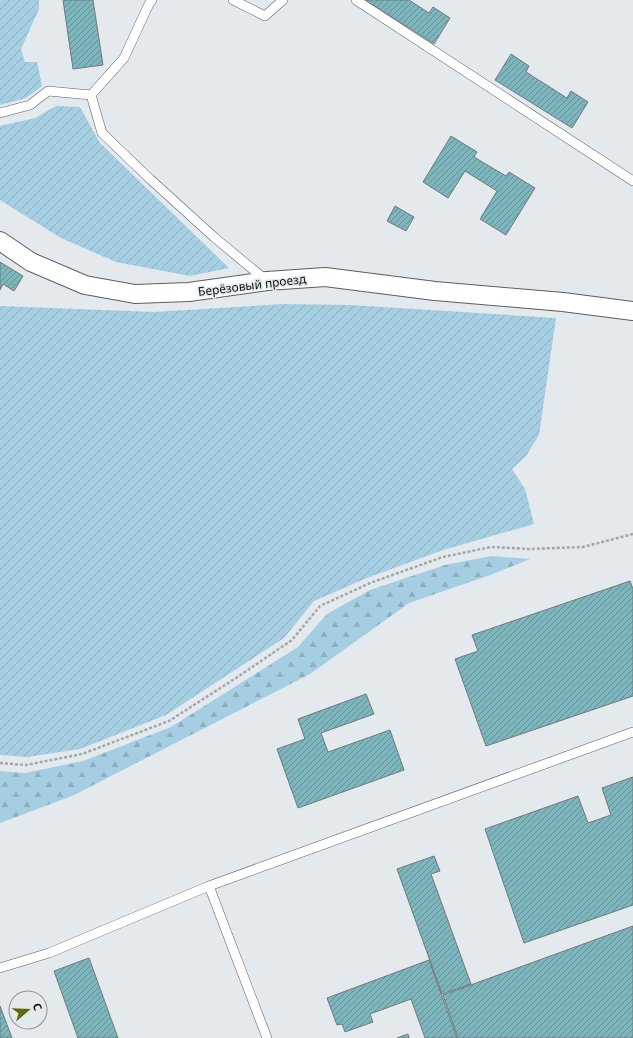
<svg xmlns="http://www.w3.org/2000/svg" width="633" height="1038" font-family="'Noto Sans',sans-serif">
	<defs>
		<pattern id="forest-firs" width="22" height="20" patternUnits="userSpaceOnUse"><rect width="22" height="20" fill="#a5cee2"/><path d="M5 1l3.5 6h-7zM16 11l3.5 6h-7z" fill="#8db0c1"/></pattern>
		<pattern id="garden-furrows" width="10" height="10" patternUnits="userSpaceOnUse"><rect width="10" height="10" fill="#a5cee2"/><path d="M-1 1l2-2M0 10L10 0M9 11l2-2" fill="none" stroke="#8db0c1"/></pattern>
		<pattern id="building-hatch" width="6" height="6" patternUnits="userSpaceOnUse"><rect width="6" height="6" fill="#7cb5bc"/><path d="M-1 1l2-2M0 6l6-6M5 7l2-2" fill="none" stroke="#649298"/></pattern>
	</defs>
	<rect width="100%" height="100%" fill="#e3e9ec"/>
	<!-- forest -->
	<path fill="url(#forest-firs)" d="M491,556L530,559L493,574L409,603L310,674L72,796L0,823V771L25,773L83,761L171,727L298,647L327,614L370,590L445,565Z"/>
	<!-- garden -->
	<path fill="url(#garden-furrows)" d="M0,0H39V9L21,49L25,62H37L42,86L26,98L0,105Z
		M56,106L80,107L100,143L229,268L190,276L116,262L61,238L0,200V126L35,118Z
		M283,304L351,305L556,318L539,435L526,456L512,469L525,489L534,524L443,550L367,578L314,601L284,638L166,715L80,749L28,757L0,755V306L154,312Z"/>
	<!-- building -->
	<path fill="url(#building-hatch)" stroke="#72797a" d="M63,0H93L103,65L73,69Z
		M365,0H409L429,13L433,7L450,18L434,44Z
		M511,54L529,66L526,72L567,98L571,91L588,102L572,128L495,80Z
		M451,136L477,152L474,157L506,176L509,172L535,188L506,235L480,219L497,191L465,171L448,198L423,182Z
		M395,206L414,217L406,231L387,221Z
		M0,262L23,276L14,291L3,284L0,290Z
		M630,581L633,589V696L486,746L455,659L478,651L472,635Z
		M366,694L374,714L321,733L328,752L390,730L404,770L298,808L277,749L305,739L298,719Z
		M633,777V905L524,943L485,829L578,796L588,823L611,815L602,788Z
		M434,856L440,871L431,874L471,984L442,994L397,869Z
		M633,926V1038H458L443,995Z
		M89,958L118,1038H78L54,971Z
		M429,960L457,1038H425L411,999L370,1014L373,1022L345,1032L342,1024L337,1025L327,998Z
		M0,1006L12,1038H0Z
		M408,1034L409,1038H397Z"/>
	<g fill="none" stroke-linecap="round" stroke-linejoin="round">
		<!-- lane casing -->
		<g stroke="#5a5f61" stroke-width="10">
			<path id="lane" d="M152,0L149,4L124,58L91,95L102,133L150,179L215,238L267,281
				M233,0L265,16L283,0
				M356,0L633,181
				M0,113L30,105L48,91L91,95
				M209,886L267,1038
				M0,968L49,953L209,886L633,732"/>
		</g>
		<!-- street casing -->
		<g stroke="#5a5f61" stroke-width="20">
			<path id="street" d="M0,241L31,262L85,285L135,294L189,292L267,281L325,277L435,291L563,302L633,311"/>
		</g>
		<!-- path -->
		<path stroke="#a3a8aa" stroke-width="2.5" stroke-dasharray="3 2" stroke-linecap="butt" d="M0,763L26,765L82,754L169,721L236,678L292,640L320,606L370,583L443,557L491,547L529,549L583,547L633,534"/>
		<!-- lane -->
		<use href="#lane" stroke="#fff" stroke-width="9"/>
		<!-- street -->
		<use href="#street" stroke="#fff" stroke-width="18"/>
	</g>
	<g text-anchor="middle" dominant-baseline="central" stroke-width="3" stroke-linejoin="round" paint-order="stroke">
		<!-- street labels -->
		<g font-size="12" fill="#101213" stroke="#e3e9ec">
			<text transform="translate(252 285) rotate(-7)">Берёзовый проезд</text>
		</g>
	</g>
	<!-- north arrow -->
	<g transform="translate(28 1010) rotate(71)"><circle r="19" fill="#e3e9ec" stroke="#8f9395"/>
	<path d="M0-3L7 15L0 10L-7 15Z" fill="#61690d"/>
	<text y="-6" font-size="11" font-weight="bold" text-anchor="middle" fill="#101213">С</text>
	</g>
</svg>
